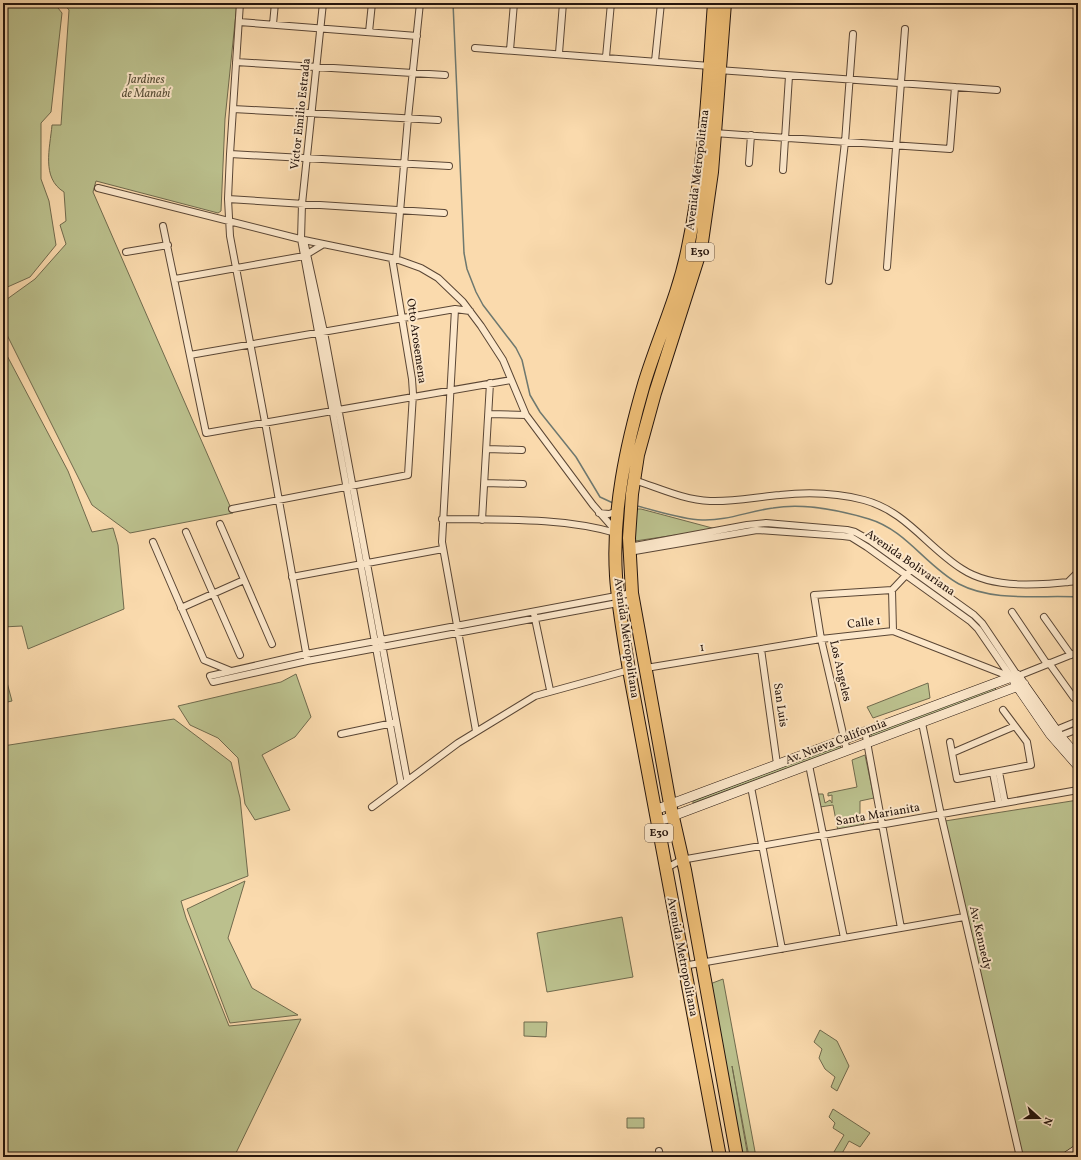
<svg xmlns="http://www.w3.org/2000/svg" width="1081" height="1160" font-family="Vollkorn,serif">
	<rect width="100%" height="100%" fill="#fadaad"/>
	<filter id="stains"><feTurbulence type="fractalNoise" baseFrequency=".005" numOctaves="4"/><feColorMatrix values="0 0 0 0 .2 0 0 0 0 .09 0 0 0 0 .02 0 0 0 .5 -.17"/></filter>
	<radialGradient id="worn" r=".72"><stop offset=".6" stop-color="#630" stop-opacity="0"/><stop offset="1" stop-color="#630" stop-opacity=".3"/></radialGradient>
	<!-- green -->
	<path fill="#bbc08d" stroke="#706a4d" d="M3,3H54L62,13L51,112L41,123V179L49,201L56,245L30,277L3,289Z
		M63,3H237L225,119L221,211L218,213L96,181L93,192L233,513L130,533L92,505L3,327V302L35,279L66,244L60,225L66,221L64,192C41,178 50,148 52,125H61L69,10Z
		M3,348L68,471L92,532L113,528L118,545L124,609L28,649L22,626L3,627Z
		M635,509H641L716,529L635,541Z
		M296,674L311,717L295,737L262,755L290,810L255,820L245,804L238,758L218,738L190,725L178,706L281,682Z
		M3,675H5L12,701L3,703Z
		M928,683L930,698L873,718L867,707Z
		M995,687L996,690L871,737V734Z
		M174,719L231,762L240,798L248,876L181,901L186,918L229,1026L301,1019L234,1157H3V746Z
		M840,745L841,748L693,803V801Z
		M865,755L874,798L860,801V821H863L864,827L838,831L833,805L820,807L817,794H823L825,803L830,800L832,803V795L828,796V793L857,787L852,760Z
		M1078,800V1144L1060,1157H1021L945,821Z
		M245,881L228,938L252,988L298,1015L230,1023L187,909Z
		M622,917L633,977L547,992L537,933Z
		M723,979L756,1157H749L732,1066L748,1157H741L710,984Z
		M524,1022H547L546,1037L524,1036Z
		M820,1030L837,1041L849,1066L837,1091L831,1087L835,1077L825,1069L819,1058L822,1049L814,1042Z
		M833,1109L870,1133L860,1147L849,1141L840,1157H831L844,1135L833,1128L835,1123L829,1117Z
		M627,1118H644V1128H627Z"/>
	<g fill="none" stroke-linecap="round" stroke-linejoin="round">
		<!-- stream -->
		<path stroke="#6e786f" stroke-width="1.5" d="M453,3L464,253L467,269L476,292L483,305L516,348L522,360L530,395L540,412L576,457L600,497L613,503
			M637,506C658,511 680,519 702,520C727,521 749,511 773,508C804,503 839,510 869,519C906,530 926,566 959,584C993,602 1040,595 1078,597"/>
		<!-- street casing -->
		<g stroke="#5a4635" stroke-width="8">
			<path id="street" d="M240,3L230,154L228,199L230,236L265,422L307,658
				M323,3L302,204L301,239L401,784
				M239,22L417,36
				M273,24L275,3
				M369,32L372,3
				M475,48L710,66
				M510,50L514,3
				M559,53L563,3
				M606,57L611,3
				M655,61L661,3
				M236,62L445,75
				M718,70L997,90
				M233,109L438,120
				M714,133L950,149L955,87
				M230,154L449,166
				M749,163L751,135
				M783,170L789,76
				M98,188L304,240L396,259L421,268L438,278L463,302L481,326L503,360L526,415L593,505L615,530
				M228,199L444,213
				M163,226L206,433L511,380
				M305,245L324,332L407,779
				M126,252L168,245
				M396,259L408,118L420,3
				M887,267L905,29
				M175,279L304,256L322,245
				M829,281L845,142L853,34
				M455,309L442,542L476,731
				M190,355L455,309L470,311
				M489,414L526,415
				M487,449L522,450
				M634,480C659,488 684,500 710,501C733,502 756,497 780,495C807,492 837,493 864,500C906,511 927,547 962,569C994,590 1042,585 1078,581
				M485,483L523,484
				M232,509L408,475L413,394L412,379L392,258
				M599,513L609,514L618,511
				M442,519C499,520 561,517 616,533
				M482,520L490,383
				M220,524L272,644
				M186,532L240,655
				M153,542L204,660L231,671
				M629,547L747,525L766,523L847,530L855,532L871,541L974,615L982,623L1017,675
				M629,552L757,530L843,536L851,537L867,547L970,621L978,629L1011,677
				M292,577L443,549
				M1068,582L1078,572
				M892,590L893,631
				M632,593L306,654L210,676L213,682L307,661L634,600
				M181,608L244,580
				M1012,612L1047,664
				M534,614L550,690
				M1044,617L1071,655
				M761,649L777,764
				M1049,663L1074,698
				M646,668L821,639L893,631L1011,677
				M1018,676L1078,652
				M1003,710L1015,726
				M922,723L941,815L1020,1157
				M1015,726L1027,742L1031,765L957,779L952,753Z
				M865,731L901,928
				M1056,733V730L1078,721
				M341,734L393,723
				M1057,735L1060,736L1078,729
				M950,742L952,753
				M847,751L821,639L814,595L892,590L909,572
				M809,765L844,938
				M999,772L1005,803
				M993,773L999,804
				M751,787L782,949
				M372,807L458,743L535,696L629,670
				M665,869L681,860L1078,790
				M683,966L964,917
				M659,1151L660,1157"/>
		</g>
		<!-- secondary casing -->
		<g stroke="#25150d" stroke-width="10">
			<path id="secondary" d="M1015,683L1050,734L1078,766
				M655,810L1017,675L1060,736L1078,757
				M657,822L1024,684
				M1066,1157L1078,1149"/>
		</g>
		<!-- highway casing -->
		<g stroke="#25150d" stroke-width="14">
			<path id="highway" d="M714,3C708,84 705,167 688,247C679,294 658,338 644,384C626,446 612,511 616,576C618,607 624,639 629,670L720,1157
				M725,3L712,172L701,249L655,393L638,455L632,494L629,538L632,593L670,804L685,870L737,1157"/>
		</g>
		<!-- street -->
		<use href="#street" stroke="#fce7ca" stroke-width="6"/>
		<!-- secondary -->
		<use href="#secondary" stroke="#fce7ca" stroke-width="9"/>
		<!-- highway -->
		<use href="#highway" stroke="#edbd76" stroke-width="12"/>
	</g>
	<g text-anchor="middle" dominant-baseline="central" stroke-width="4" stroke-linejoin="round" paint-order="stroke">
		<!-- shield labels -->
		<g fill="#fce7ca" stroke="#665446" stroke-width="1">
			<rect x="686" y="243" width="28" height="18" rx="3"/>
			<rect x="645" y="824" width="28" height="18" rx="3"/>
		</g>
		<g font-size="11" font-weight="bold" fill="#25150d">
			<text x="700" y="252">E30</text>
			<text x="659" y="833">E30</text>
		</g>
		<!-- park labels -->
		<g font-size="12" font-style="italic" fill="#5a513a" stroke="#fce7ca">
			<text x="146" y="80">Jardines<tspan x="146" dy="14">de Manabí</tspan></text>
		</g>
		<!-- street labels -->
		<g font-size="12" fill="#25150d" stroke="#fce7ca">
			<text transform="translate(301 114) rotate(-84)">Víctor Emilio Estrada</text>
			<text transform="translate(698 170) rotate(-83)">Avenida Metropolitana</text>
			<text transform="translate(416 341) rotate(82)">Otto Arosemena</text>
			<text transform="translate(910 563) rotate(35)">Avenida Bolivariana</text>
			<text transform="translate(864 623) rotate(-7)">Calle 1</text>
			<text transform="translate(626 638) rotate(82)">Avenida Metropolitana</text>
			<text transform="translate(702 648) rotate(-9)">1</text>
			<text transform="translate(840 671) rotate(77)">Los Angeles</text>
			<text transform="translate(780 705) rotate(82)">San Luis</text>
			<text transform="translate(836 742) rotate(-21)">Av. Nueva California</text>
			<text transform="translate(878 815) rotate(-10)">Santa Marianita</text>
			<text transform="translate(980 938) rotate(77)">Av. Kennedy</text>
			<text transform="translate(682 957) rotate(79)">Avenida Metropolitana</text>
		</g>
	</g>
	<!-- margin -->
	<rect width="1081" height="1160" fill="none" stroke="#fadaad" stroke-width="16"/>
	<rect x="4" y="4" width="1073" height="1152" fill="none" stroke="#25150d" stroke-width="2"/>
	<rect x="8" y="8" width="1065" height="1144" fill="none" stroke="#25150d"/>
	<!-- north arrow -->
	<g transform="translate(1039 1118) rotate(111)" stroke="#fce7ca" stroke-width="3" paint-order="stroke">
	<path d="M0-3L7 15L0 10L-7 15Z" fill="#25150d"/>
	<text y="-6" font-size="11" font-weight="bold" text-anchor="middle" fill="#25150d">N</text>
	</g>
	<rect width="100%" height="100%" filter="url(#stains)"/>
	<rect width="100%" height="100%" fill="url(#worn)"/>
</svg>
